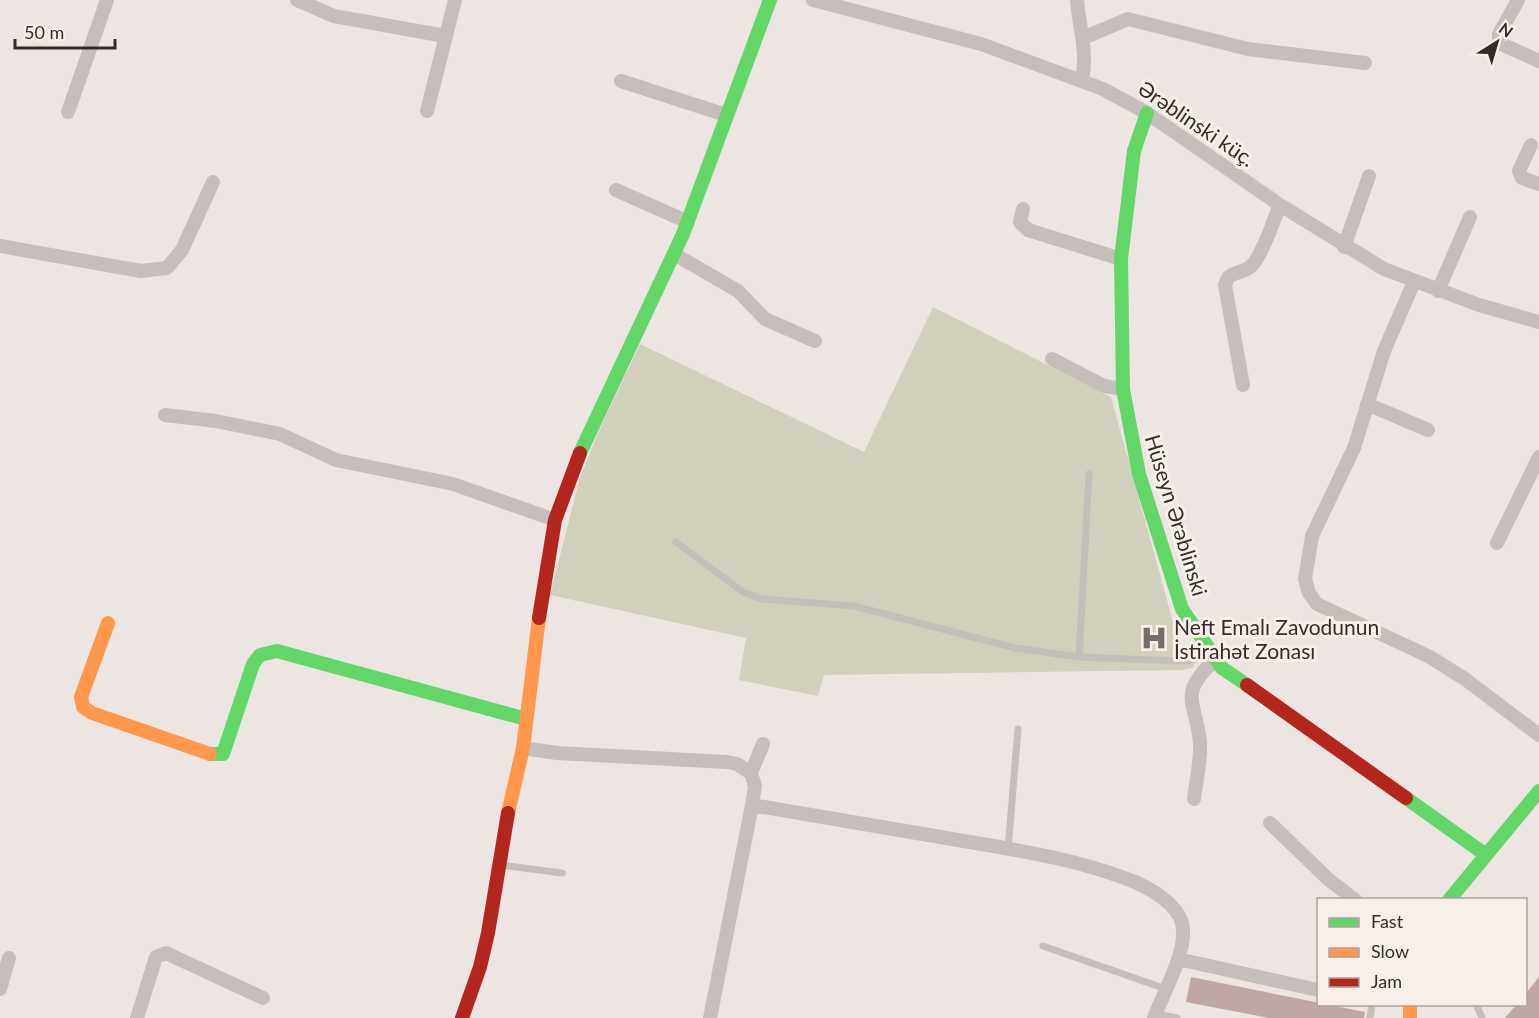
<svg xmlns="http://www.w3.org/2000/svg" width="1539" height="1018" font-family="Lato,sans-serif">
	<rect width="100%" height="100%" fill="#ede5e2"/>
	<!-- green -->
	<path fill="#d1d0bd" d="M933,307L1111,397L1181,651L1192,652L1194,667L1182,670L824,675L818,696L739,680L746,638L550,595L579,481L597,435L640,344L864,452Z"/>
	<!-- building -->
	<path fill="#bfa7a5" d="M1191,977L1365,1012L1364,1018H1269L1186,1002Z
		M1539,977V1018H1505L1516,1005H1526V993Z"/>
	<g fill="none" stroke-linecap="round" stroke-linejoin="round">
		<!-- lane -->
		<path stroke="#c5bebb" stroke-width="7" d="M676,542L743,592L762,599L854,606L1015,648L1079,657L1177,661L1193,660L1209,653
			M1079,657L1089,474
			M1008,849L1018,729
			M500,865L562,873
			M1043,946L1166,989
			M1476,1004L1482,1018
			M1156,1014L1177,1018
			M1370,1018L1372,1004"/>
		<!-- street -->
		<path stroke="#c5bebb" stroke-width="14" d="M297,0L334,16L445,36
			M813,0L981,44L1103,89L1147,113L1280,205L1384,269L1479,305L1539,322
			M1077,0C1079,27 1088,52 1082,79
			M1518,0L1499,34V43L1539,61
			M1083,38L1128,19L1248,49L1365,63
			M621,81L726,115
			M427,111L455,0
			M68,112L107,0
			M1531,145L1519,171L1522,178L1539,184
			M616,190L688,222
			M1023,209L1020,222L1028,230L1121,259
			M0,246L141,271L167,268L182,250L213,182
			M1344,247L1369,176
			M674,254L738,291L765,319L815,341
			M1414,282L1384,351L1354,448L1312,536L1305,579L1309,593L1317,604L1430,657L1465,679L1539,735
			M1438,291L1470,217
			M1052,359L1104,386L1123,389
			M1243,385L1225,285C1229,268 1245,276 1254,263C1266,247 1272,223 1280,205
			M1367,404L1428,430
			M165,415L216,421L280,434L336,460L453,484L555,520
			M1497,543L1539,457
			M523,748L557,753L727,762L737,764L751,773L755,786L752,805L710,1018
			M751,773L763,744
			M1194,799C1196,781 1201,761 1200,743C1196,700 1177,695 1215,660
			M752,805C821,817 889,828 958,840C1017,850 1078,859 1135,882C1151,889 1177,904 1182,923C1189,949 1163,993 1154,1018
			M1270,823L1328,879L1355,900
			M1178,959L1318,990
			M0,989L9,958
			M137,1018L156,957L166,953L263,998"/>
		<!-- fast -->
		<path stroke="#63d668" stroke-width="14" d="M1147,113L1134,151L1121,259L1123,389L1139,474L1182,609L1222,668L1247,685
			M580,453L683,234L770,0
			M210,754H223L253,664L260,655L277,651L526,719
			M1406,798L1486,855
			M1449,900L1539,791"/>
		<!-- slow -->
		<path stroke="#ff974d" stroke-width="14" d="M108,623L81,697L83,707L92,713L210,754
			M508,813L523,748L539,618
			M1410,1004V1018"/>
		<!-- jam -->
		<path stroke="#b3261e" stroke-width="14" d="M539,618L555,520L580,453
			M1247,685L1406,798
			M462,1018L480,967L488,933L508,813"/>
	</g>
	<!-- icons -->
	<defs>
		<g id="hospital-bare" transform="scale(2.07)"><path d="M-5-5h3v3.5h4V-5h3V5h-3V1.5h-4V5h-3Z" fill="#766c6a" stroke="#f9efea" stroke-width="2.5" paint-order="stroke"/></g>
	</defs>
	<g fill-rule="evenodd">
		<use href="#hospital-bare" x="1154" y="638"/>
	</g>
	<g text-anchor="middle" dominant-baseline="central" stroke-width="6" stroke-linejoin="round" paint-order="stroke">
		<!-- street labels -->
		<g font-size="21" fill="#362b29" stroke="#f9efea">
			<text transform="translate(1197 123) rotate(34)">Ərəblinski küç.</text>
			<text transform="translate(1177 515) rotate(73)">Hüseyn Ərəblinski</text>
		</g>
		<!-- poi labels -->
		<g font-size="21" fill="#362b29" stroke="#f9efea" text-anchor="start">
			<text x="1174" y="626">Neft Emalı Zavodunun<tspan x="1174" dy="24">İstirahət Zonası</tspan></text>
		</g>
	</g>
	<!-- legend -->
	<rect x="1317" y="898" width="210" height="108" fill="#f9efea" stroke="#aba19d" stroke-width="1.5"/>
	<rect x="1329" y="918" width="30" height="9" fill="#63d668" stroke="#aba19d" stroke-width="1.5"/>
	<text x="1371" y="928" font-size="18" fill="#362b29">Fast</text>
	<rect x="1329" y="948" width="30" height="9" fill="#ff974d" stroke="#aba19d" stroke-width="1.5"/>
	<text x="1371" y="958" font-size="18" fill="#362b29">Slow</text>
	<rect x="1329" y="978" width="30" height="9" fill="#b3261e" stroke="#aba19d" stroke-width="1.5"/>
	<text x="1371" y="988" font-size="18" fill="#362b29">Jam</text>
	<!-- north arrow -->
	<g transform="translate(1497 42) rotate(37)" stroke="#f9efea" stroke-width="4.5" paint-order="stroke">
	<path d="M0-4.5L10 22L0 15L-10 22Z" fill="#362b29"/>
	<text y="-9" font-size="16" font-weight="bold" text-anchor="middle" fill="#362b29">N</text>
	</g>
	<!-- scale -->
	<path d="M15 39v9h100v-9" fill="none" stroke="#362b29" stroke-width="3"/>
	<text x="24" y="39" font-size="18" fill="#362b29" stroke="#f9efea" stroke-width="4.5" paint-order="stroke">50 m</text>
</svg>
